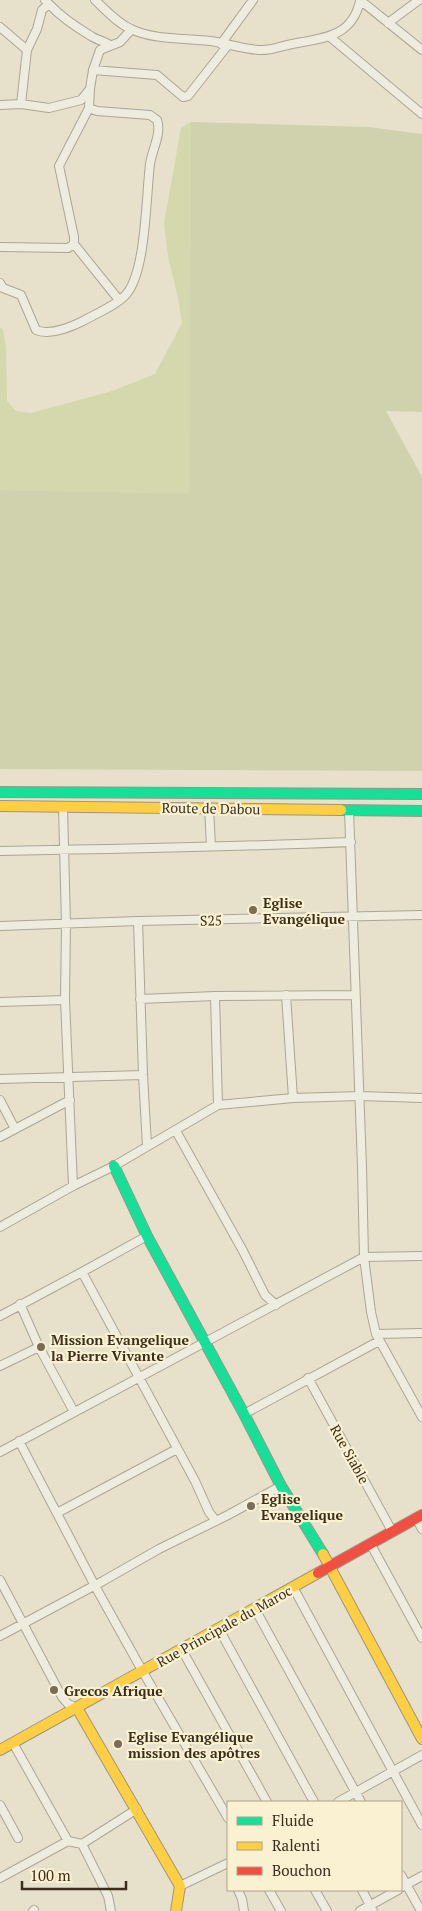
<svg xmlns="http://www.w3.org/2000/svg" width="422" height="1911" font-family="'PT Serif',serif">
	<rect width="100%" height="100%" fill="#e7e1cb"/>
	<!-- green -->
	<path fill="#d4d8ac" d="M191,122L189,495L0,490V328L3,329L6,348L7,401L16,411L31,413L112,391L155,374L182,323L178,298L168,257L164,223L181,128Z"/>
	<!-- cemetery -->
	<path fill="#cfd2ac" d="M191,122L368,127L422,134V412L386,411L422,477V771L0,769V490L189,494Z"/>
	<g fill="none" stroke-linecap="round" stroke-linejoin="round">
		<!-- street casing -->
		<g stroke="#aca595" stroke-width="10">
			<path id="street" d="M95,0C106,10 117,23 131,29C153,40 186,38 210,41C226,43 242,49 259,50C271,51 281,46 292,44C324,38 352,37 360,1
				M360,0L422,50
				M49,4C61,17 76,27 91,36C97,40 104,41 110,45
				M388,23L419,0
				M0,27L27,50
				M330,37L422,114
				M221,44L253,0
				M93,70L157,75L183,97L188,96L228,45
				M21,104L27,50L37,29L42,10L49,4L45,0
				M0,105L21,104L49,108L81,100L90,89L93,70L100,50L120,42L131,30
				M74,244L119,300
				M0,247L68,248L74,244V237L59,166L89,108
				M0,283L3,288L21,295L36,330C50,336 69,328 83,321C95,314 120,304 128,292C146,267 146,197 150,164C152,150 162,133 157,120L150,115L97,111L89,108L90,89
				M63,807L66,924L65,1000L73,1186
				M209,807L211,846
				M349,811L362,1167L364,1257L371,1312L376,1334L422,1417
				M0,851C117,849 234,847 351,842
				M138,921L143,1075L147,1146
				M0,926L138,921L422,915
				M286,995L293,1098
				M215,996L218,1105
				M140,999L215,996L355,995
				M0,1002L65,1000
				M0,1079L143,1075
				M0,1100L15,1129
				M176,1131L243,1251L265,1295L276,1305
				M0,1137L70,1100
				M0,1227L73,1186L114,1166L218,1105L293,1098L360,1096L422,1098
				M82,1272L195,1481L209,1512L216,1521
				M20,1304L39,1347L74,1412
				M0,1316L82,1272L147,1236
				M376,1334L422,1333
				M0,1366L39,1347
				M308,1378L392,1531
				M244,1414L379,1341
				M19,1441L95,1586L143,1672L228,1818
				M0,1452L364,1257L422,1256
				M57,1513L177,1449
				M416,1518L422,1529
				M370,1543L422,1638
				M0,1580L62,1697L68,1704L77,1708
				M293,1587L422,1825
				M255,1609L361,1802
				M219,1629L314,1802
				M0,1636L103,1581L159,1549L228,1515L281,1486
				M182,1650L267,1802
				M13,1743L68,1841
				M338,1802L422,1755
				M0,1805L18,1838
				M82,1844L137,1809
				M401,1875L421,1911
				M0,1878L68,1841L82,1844L108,1896L111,1911
				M180,1886L228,1863
				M402,1887L422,1876
				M238,1890L242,1899L244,1911
				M269,1890L281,1911
				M315,1890L327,1911
				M362,1890L373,1911
				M33,1911L34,1910
				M360,1911L398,1890"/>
		</g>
		<!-- fast casing -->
		<g stroke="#9c9585" stroke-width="12">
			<path id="fast" d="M0,792L422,794
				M341,810L422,811
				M114,1166L147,1236L244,1414L281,1486L323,1554"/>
		</g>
		<!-- slow casing -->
		<g stroke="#9c9585" stroke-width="12">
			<path id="slow" d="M0,806L341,810
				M323,1554L422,1739
				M77,1708L180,1886L176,1911
				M0,1750L318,1573"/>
		</g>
		<!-- jam casing -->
		<g stroke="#9c9585" stroke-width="12">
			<path id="jam" d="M318,1573L422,1515"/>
		</g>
		<!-- street -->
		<use href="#street" stroke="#eeebdf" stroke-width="8"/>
		<!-- fast -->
		<use href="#fast" stroke="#16e098" stroke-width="10"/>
		<!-- slow -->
		<use href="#slow" stroke="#ffcf43" stroke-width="10"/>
		<!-- jam -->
		<use href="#jam" stroke="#f24e42" stroke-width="10"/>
	</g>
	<!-- markers -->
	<g fill="#776d59" stroke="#f9f1d1" stroke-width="2">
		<circle cx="253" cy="910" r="5"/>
		<circle cx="41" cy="1347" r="5"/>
		<circle cx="251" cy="1506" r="5"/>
		<circle cx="54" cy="1690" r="5"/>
		<circle cx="118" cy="1744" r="5"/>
	</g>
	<g text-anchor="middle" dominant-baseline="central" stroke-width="4.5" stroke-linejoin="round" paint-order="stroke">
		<!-- street labels -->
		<g font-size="14" fill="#3b2e1c" stroke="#f9f1d1">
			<text transform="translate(211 808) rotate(1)">Route de Dabou</text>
			<text transform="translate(211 920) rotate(-1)">S25</text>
			<text transform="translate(350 1454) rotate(61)">Rue Siable</text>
			<text transform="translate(224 1626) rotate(-29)">Rue Principale du Maroc</text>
		</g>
		<!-- poi labels -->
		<g font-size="14" font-weight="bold" fill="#3b2e1c" stroke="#f9f1d1" text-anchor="start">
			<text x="263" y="902">Eglise<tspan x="263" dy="16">Evangélique</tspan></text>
			<text x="51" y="1339">Mission Evangelique<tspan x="51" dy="16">la Pierre Vivante</tspan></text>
			<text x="261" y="1498">Eglise<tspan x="261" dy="16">Evangelique</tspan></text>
			<text x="64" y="1690">Grecos Afrique</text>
			<text x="128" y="1736">Eglise Evangélique<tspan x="128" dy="16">mission des apôtres</tspan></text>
		</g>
	</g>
	<!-- legend -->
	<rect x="227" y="1801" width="175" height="90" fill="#f9f1d1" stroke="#ada389"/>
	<rect x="237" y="1817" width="25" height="8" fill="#16e098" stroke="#ada389"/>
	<text x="272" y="1826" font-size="15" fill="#3b2e1c">Fluide</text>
	<rect x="237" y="1842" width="25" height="8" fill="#ffcf43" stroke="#ada389"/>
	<text x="272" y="1851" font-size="15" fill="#3b2e1c">Ralenti</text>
	<rect x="237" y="1867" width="25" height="8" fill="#f24e42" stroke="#ada389"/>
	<text x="272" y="1876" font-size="15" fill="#3b2e1c">Bouchon</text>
	<!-- scale -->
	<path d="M22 1881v8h104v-8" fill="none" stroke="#3b2e1c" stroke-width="2.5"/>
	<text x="30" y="1881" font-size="15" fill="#3b2e1c" stroke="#f9f1d1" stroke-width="4" paint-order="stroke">100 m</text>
</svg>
